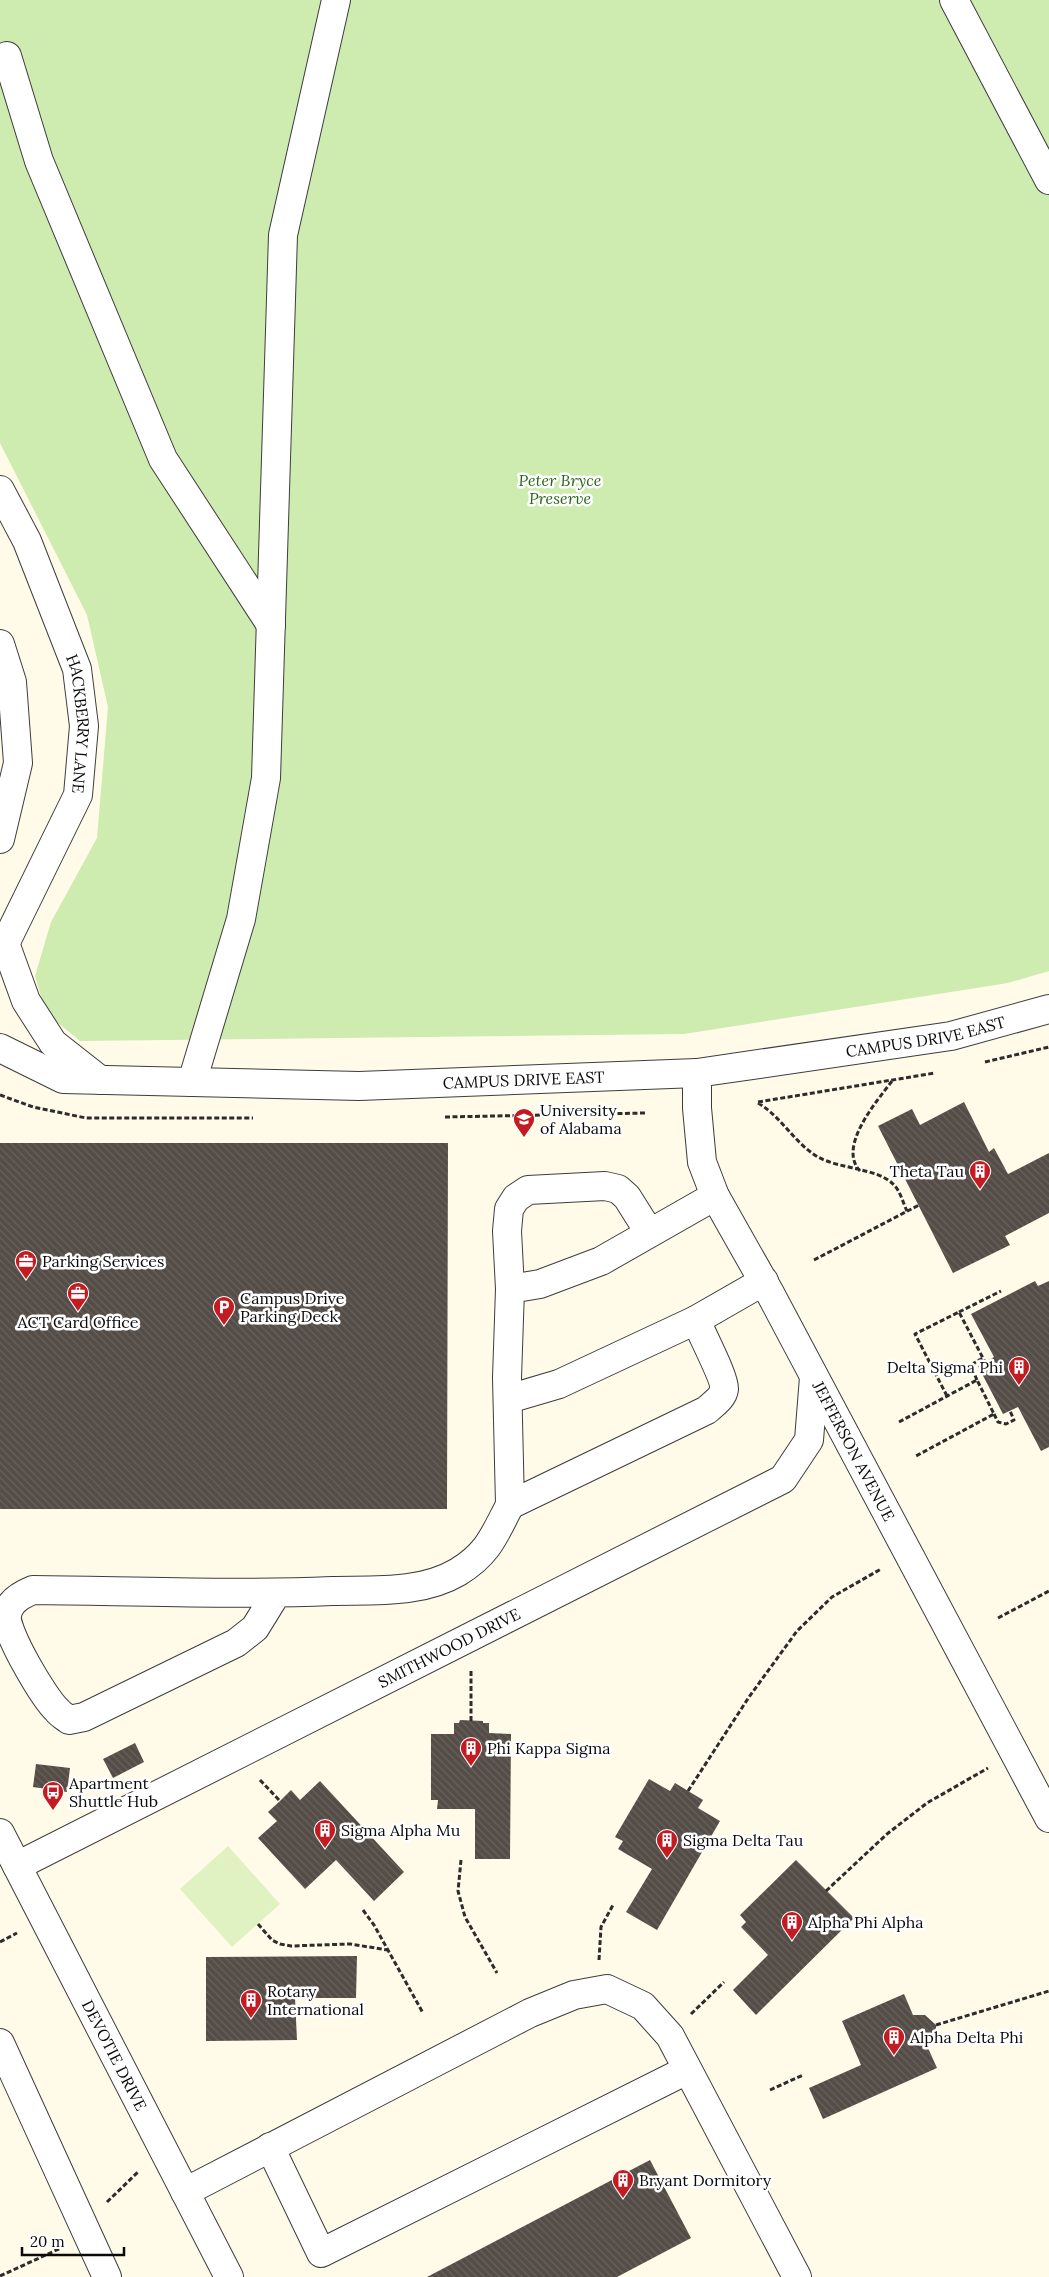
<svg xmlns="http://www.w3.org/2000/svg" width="1049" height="2277" font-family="Lora,serif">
	<defs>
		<pattern id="building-back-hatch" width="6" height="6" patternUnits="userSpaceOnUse" patternTransform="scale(1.25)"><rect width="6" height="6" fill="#544c46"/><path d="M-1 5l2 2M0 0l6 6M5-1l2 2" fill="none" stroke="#68615c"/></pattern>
	</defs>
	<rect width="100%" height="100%" fill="#fffbe8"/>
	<!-- grass -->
	<path fill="#ceebb0" d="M0,0H1049V971L1008,983L684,1034L80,1041L46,1013L35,976L51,922L97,838L108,707L87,615L0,443Z"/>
	<!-- pitch -->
	<path fill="#e1f2c2" d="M228,1846L280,1904L232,1947L180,1889Z"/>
	<!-- building -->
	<path fill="url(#building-back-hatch)" d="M964,1102L989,1152L994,1148L1008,1174L1049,1153V1213L1005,1236L1010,1245L953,1273L878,1126L912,1109L920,1125Z
		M0,1143H448L447,1509H0Z
		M1035,1281L1038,1286L1049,1281V1447L1041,1451L1018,1407L1003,1414L978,1366L994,1357L971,1314Z
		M460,1720L483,1721V1723H489V1733L511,1734L510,1859H475V1809H437L438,1800H431V1734H454V1723H459Z
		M135,1743L144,1762L113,1778L103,1759Z
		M36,1764L70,1768L67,1792L33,1787Z
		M649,1779L670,1791L675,1783L703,1800L698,1808L720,1821L657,1930L626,1912L652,1869L618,1849L623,1841L615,1837Z
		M320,1781L404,1872L374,1901L336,1860L305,1889L258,1838L277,1821L268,1812L280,1801L291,1790L300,1800Z
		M796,1860L854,1918L756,2015L733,1990L768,1955L741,1927L746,1922L740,1915Z
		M357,1956L356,1998H295L297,2040L206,2041V1957Z
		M904,1994L913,2015H925L936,2025V2039L928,2048L937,2068L823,2119L809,2088L861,2065L842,2021Z
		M650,2160L691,2238L617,2277H427Z"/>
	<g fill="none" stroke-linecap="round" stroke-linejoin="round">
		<!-- minor casing -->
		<g stroke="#3d3d3d" stroke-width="30">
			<g id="minor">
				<path d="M954,0L1049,180"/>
				<path d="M7,56L39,161L163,459L271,625"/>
				<path id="s1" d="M0,490L27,541L77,669L84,726L78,795L0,954"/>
				<path d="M0,644L12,682L18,763L0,839"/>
				<path d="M5,943L26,1001L53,1043L100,1080"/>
				<path id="s2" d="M0,1048L63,1079L359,1086L697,1073L951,1036L1049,1009"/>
				<path id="s3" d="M697,1073V1108L702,1162L715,1196L771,1295L1049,1818"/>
				<path d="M192,1082L241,919L266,778L283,235L336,0"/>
				<path d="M649,1232L627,1197L618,1189L605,1186L528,1190L516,1198L509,1209L507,1231L510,1289L507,1378L510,1505L707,1410C713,1404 723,1398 724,1389C725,1378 701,1333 696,1320L764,1281"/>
				<path d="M510,1289L540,1284L601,1261L715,1196"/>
				<path d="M508,1399L559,1384L696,1320"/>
				<path d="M276,1594L255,1628L236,1643L84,1717L69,1720C65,1717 60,1714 57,1710C44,1698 5,1632 7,1616C8,1602 23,1594 33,1590C133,1591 233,1595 332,1591C374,1590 421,1594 458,1572C489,1553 494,1535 510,1505"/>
				<path id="s4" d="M0,1833L229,2277"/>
				<path id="s5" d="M17,1866L783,1479L809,1440L814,1377"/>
				<path d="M0,2043L107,2277"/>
				<path d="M270,2147L321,2253L687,2070"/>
				<path d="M185,2192L530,2013L574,1995L607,1989L643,2006L670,2036L797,2277"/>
			</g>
		</g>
		<!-- path -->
		<path stroke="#2c2c2c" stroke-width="3" stroke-dasharray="5 2.5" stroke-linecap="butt" d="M985,1062L1049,1047
			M0,1095L33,1107L86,1118H253
			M758,1102L935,1073
			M758,1103C782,1117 794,1143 818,1157C839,1169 877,1168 893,1184C900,1190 903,1203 907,1211
			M445,1117L645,1113
			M860,1171C837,1147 877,1101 892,1081
			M814,1260L919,1205
			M959,1312L1001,1291
			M977,1380L973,1371L974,1363L983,1358
			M947,1396L915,1334L959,1312L985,1362
			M994,1414L998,1422L1006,1424L1014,1420L1010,1411
			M899,1422L977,1380L994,1414L916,1456
			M998,1618L1049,1591
			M471,1671V1721
			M260,1780L280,1801
			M688,1791L749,1697L797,1631L832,1597L881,1569
			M461,1860L458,1891L465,1917L497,1973
			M826,1891L887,1834L927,1803L988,1768
			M363,1910L374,1925L423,2013
			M258,1924L272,1940L280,1944L291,1946L350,1944L388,1950
			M0,1942L17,1933
			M599,1960L601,1927L613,1905
			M691,2014L724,1982
			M936,2025L1049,1991
			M770,2090L803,2075
			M107,2202L139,2171
			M0,2276L61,2248"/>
		<!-- minor -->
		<use href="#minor" stroke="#fff" stroke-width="28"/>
	</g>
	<!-- icons -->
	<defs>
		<g id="university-pin" transform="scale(1.125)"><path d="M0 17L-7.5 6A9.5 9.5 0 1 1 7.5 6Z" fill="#c21b21" stroke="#fff"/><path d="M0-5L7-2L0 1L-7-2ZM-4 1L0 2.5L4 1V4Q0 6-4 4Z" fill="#fff"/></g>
		<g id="building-pin" transform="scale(1.125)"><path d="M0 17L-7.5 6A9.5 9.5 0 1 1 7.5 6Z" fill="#c21b21" stroke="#fff"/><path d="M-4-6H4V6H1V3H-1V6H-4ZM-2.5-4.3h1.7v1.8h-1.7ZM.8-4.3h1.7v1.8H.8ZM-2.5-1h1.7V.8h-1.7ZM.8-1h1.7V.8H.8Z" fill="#fff"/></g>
		<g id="office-pin" transform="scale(1.125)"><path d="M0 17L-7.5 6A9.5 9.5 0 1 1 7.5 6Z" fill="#c21b21" stroke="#fff"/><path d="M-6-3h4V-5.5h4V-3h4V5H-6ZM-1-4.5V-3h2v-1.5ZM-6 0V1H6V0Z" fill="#fff"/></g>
		<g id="parking-pin" transform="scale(1.125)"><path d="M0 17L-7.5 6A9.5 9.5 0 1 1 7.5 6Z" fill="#c21b21" stroke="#fff"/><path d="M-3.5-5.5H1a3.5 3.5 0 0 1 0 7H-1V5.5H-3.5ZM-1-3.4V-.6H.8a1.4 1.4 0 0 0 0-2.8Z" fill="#fff"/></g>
		<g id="bus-pin" transform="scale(1.125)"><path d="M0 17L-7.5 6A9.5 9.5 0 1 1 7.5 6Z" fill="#c21b21" stroke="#fff"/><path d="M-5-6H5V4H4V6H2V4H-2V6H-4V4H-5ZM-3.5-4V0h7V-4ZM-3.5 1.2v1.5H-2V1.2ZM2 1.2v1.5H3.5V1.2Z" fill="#fff"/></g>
	</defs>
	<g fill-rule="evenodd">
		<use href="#university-pin" x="524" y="1119"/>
		<use href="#building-pin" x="980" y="1171"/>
		<use href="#office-pin" x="26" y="1261"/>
		<use href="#office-pin" x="78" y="1293"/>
		<use href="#parking-pin" x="224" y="1307"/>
		<use href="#building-pin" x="1019" y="1367"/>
		<use href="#building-pin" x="471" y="1748"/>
		<use href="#bus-pin" x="53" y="1792"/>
		<use href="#building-pin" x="325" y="1830"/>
		<use href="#building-pin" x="667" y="1840"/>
		<use href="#building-pin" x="792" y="1922"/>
		<use href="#building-pin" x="251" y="2000"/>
		<use href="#building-pin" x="894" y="2037"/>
		<use href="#building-pin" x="623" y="2180"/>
	</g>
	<g text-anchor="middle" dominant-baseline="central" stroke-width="5" stroke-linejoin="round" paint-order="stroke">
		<!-- park labels -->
		<g font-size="16" font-style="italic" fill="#276518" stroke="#fff">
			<text x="560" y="480">Peter Bryce<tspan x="560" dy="18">Preserve</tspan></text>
		</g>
		<!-- street labels -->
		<g font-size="16" fill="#0a0a0a" stroke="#fff">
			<text stroke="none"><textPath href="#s1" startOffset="250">HACKBERRY LANE</textPath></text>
			<text stroke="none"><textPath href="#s2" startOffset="936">CAMPUS DRIVE EAST</textPath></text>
			<text stroke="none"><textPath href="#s2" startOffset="531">CAMPUS DRIVE EAST</textPath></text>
			<text stroke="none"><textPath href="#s3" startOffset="416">JEFFERSON AVENUE</textPath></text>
			<text stroke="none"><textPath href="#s5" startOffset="484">SMITHWOOD DRIVE</textPath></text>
			<text stroke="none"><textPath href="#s4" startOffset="250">DEVOTIE DRIVE</textPath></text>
		</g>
		<!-- poi labels -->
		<g font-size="16" fill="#0a0a0a" stroke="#fff" text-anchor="start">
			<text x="540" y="1110">University<tspan x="540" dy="18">of Alabama</tspan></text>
			<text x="964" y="1171" text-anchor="end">Theta Tau</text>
			<text x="42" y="1261">Parking Services</text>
			<text x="240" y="1298">Campus Drive<tspan x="240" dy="18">Parking Deck</tspan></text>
			<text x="78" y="1322" text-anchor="middle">ACT Card Office</text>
			<text x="1003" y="1367" text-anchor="end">Delta Sigma Phi</text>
			<text x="487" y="1748">Phi Kappa Sigma</text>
			<text x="69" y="1783">Apartment<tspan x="69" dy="18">Shuttle Hub</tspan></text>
			<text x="341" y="1830">Sigma Alpha Mu</text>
			<text x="683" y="1840">Sigma Delta Tau</text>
			<text x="808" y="1922">Alpha Phi Alpha</text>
			<text x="267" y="1991">Rotary<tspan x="267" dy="18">International</tspan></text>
			<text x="910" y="2037">Alpha Delta Phi</text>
			<text x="639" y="2180">Bryant Dormitory</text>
		</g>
	</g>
	<!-- scale -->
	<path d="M22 2247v8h102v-8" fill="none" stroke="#0a0a0a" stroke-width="2.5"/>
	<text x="30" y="2247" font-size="15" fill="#0a0a0a" stroke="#ffffff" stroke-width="4" paint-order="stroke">20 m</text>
</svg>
